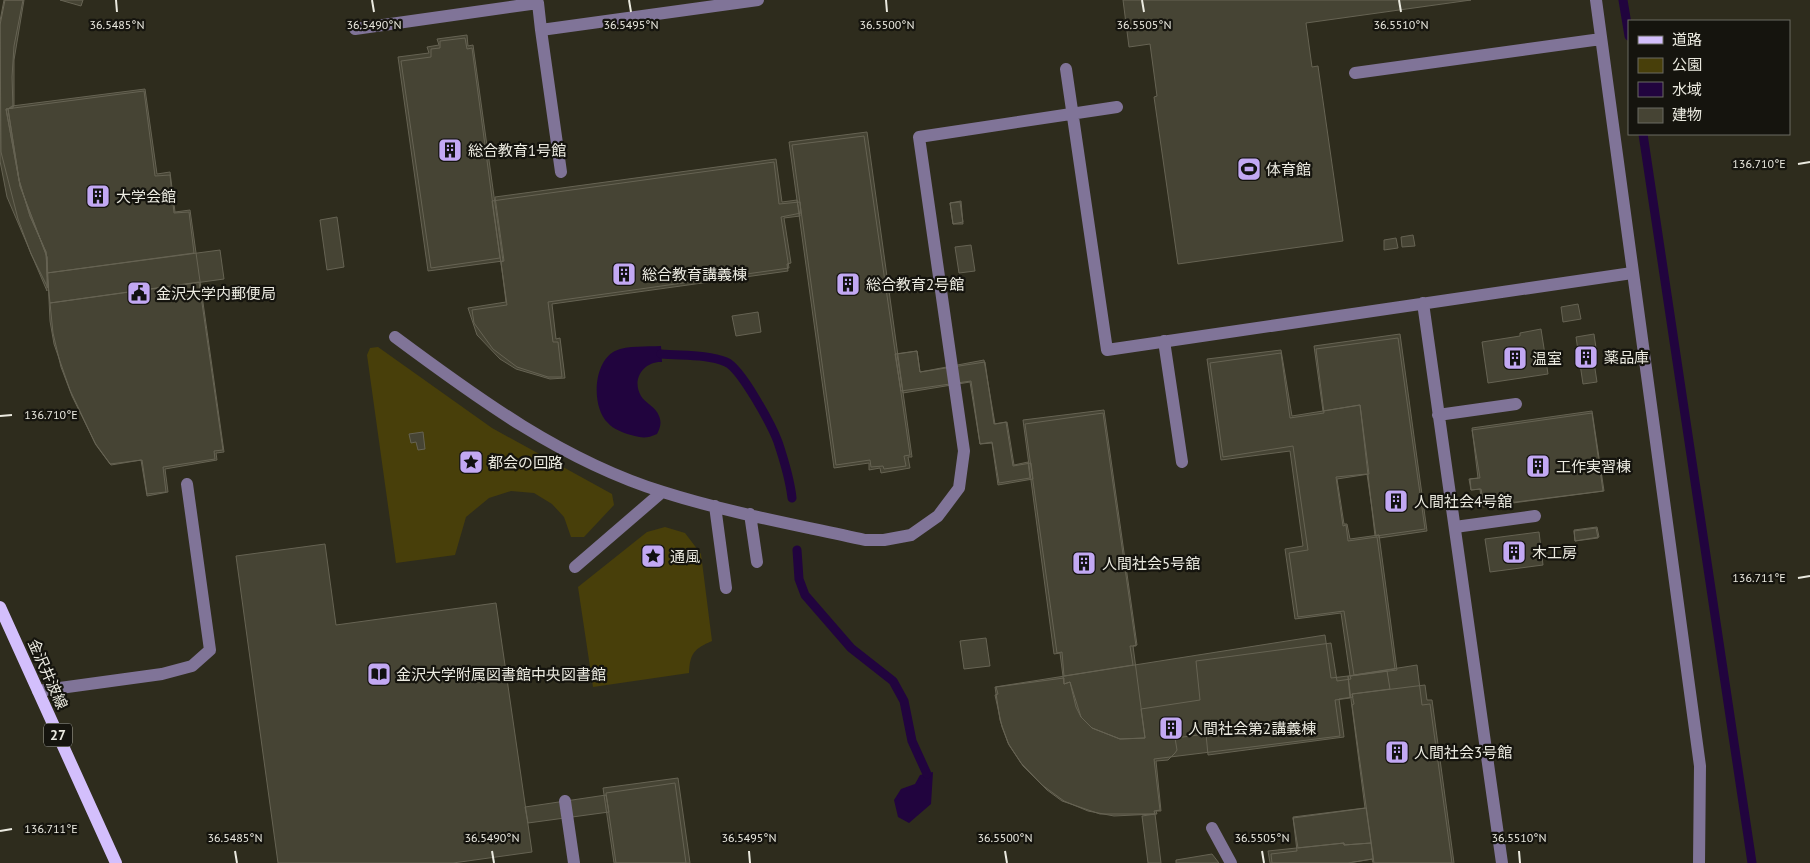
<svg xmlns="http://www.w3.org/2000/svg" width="1810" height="863" font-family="'PT Sans','Noto Sans JP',sans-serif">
	<rect width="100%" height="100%" fill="#2e2c1d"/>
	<!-- green -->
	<path fill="#483f0a" d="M378,347L492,428L612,494L614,505L584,537H571L564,517L552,504L534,493L511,491L489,498L466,517L455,555L396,563L367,355L370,348Z
		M665,527L685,533L701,554L712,641C694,649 690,653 689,673L593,687L578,587L647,532Z"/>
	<!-- water -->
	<path fill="#21043e" d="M661,346L662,362C644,361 631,379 641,396C645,403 656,407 659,416C662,423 660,428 657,434C646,439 642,438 631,435C624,433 613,429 608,423C591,407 593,362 615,351C628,345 647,347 661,346Z
		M933,772L931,804L909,823L898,817L894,800L901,789L915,784L920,775Z"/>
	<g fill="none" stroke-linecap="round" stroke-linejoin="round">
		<!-- stream -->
		<path stroke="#21043e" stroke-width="9" d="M1623,0L1629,36
			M1643,134L1752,863
			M661,354C682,356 707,354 726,362C741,368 772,426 778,442C784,460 790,480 792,498
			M797,550L799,579L805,595L851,648L893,681L904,701L912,741L927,774"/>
	</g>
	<!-- building -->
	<path fill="#464434" stroke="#666353" d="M4,0H24L14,60V106L8,109L20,186L47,257V291L7,197L0,161V21Z
		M5,0H23L14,46L12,77L13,108L6,109L19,180L30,216L46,252L48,288L31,254L18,219L1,152L0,25Z
		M60,0H83L81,6Z
		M1123,0H1471L1306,23L1312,67L1318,66L1343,241L1178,264L1154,97L1157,96L1150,44L1129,47Z
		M467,35L468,46L473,45L503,261L428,271L398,57L429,53L427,47L439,45L437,39Z
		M465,38L467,49L472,48L500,258L431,268L401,61L431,57V49L440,48V41Z
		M145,89L157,174L170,172L175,212L190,210L224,452L216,453L217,460L165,469L168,492L147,496L141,460L111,465L95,443L70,390L54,344L50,321L47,257L20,186L8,109L12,106Z
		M144,91L155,176L170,175L174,213L189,212L194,253L47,273L46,252L30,216L19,180L6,109Z
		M867,132L912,457H908L910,468L881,473L880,468L869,470V463L834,468L789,142Z
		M864,136L910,455L904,456L906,466L884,469L883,466L871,467L870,460L836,465L792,145Z
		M776,159L782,202L797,200L800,216L784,218L791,263L787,264L788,271L552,304L556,339L560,338L565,378L550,379L516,369L500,359L477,335L468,308L506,302L501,262L504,261L495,197Z
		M774,162L779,204L800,202L801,213L781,217L789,268L548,302L553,342H558L562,377H548L517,367L493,349L474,323L472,310L507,305L492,201Z
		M961,201L963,224H953L950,203Z
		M960,202L963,222L953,224L950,203Z
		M337,217L344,267L327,270L320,220Z
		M1413,235L1415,246L1402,247L1401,237Z
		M1396,238L1398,248L1384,250V240Z
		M971,245L975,271L959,273L955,247Z
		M220,250L224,279L50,303L47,273Z
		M199,282L223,450L214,451L215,459L163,467L166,492L147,494L142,460L110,464L96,445L72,396L61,367L53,333L50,303Z
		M1578,304L1581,319L1563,322L1561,307Z
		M758,312L761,332L736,336L732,316Z
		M1541,329L1548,374L1488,383L1482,342L1520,336V333Z
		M1400,334L1427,531L1379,538V535L1375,536L1360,405L1323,411L1314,346Z
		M1594,334L1596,348L1592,349L1597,382L1583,384L1576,337Z
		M1398,338L1425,529L1376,536L1367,474L1336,477L1343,526L1346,525L1348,541L1377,537L1395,669L1354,675L1344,611L1298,617L1289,553L1308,550L1293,446L1223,457L1210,363L1281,353L1290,418L1324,413L1316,349Z
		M1281,350L1292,416L1360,405L1369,474L1337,479L1344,524H1347L1350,539L1379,535L1397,670L1350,676L1341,613L1295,619L1285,549L1303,546L1290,451L1221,460L1207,359Z
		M917,351L920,372L985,362L994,424L1006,422L1013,466L1031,463L1033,479L998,485L992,443L980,444L971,381L901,391L895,354Z
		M917,351L920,372L984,360L995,424L1007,422L1014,465L1028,462L1030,478L999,483L992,442L980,444L970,382L903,393L897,354Z
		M1104,410L1137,645L1133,646L1145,738L1120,739L1092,728L1081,717L1070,682L1064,684L1060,653L1054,654L1023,420Z
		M1592,411L1604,491L1482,507L1480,489L1471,490L1469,479L1478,478L1472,428Z
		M1103,413L1136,646H1130L1133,665L1064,676L1062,652L1057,653L1025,424Z
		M1592,413L1603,491L1484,506L1481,489L1471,490L1470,479L1480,478L1472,430Z
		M423,432L425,449L418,450L416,442L411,443L409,434Z
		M1597,527L1599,537L1575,541L1574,530Z
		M1596,528L1598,538L1575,541L1574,531Z
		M1539,532L1543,565L1490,572L1485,539Z
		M325,544L336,625L496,603L532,852L453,863H278L236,556Z
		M1325,635L1331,678L1348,676L1350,698L1335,700L1340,736L1154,759L1160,810L1154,811L1155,814L1114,816L1088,811L1064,801L1042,785L1023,766L1008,743L1000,720L995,687Z
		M986,638L990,666L964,669L960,641Z
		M1331,643L1337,681L1351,679L1350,676L1387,671L1390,689L1352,694L1353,697L1339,699L1344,737L1208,755L1206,734L1175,738L1177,750L1175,753L1168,760L1156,761L1161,811H1156L1157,814H1100L1062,801L1047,790L1021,763L1009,745L1002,727L995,695L998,694L996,687L1064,678V684L1070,682L1076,707L1081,717L1092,728L1120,739L1145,738L1141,709L1200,700L1196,661Z
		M1417,665L1422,705L1430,704L1452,863H1373L1372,859L1348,863H1272L1271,854L1297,851L1293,817L1365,808L1348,676Z
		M1425,685L1427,700H1432L1454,863H1374L1352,705L1354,704L1352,694Z
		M678,778L690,863H614L603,788Z
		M675,783L686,863H616L606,793Z
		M606,795L609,812L528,823L525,807Z
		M1366,808L1371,843L1344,845V843L1298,848L1293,818Z
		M1155,814L1161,863H1148L1142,816Z
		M1344,843V845L1371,843L1373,859L1348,863H1270L1268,851Z
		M1212,854L1219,863H1176V860Z"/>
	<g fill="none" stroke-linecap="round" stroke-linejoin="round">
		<!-- minor -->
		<path stroke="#807498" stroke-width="12" d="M1596,0L1700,766L1699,863
			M355,29L538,3L541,30
			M1066,69L1107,350L1632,273
			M1355,73L1601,39
			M561,172L541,30L758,0
			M1423,303L1502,863
			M395,337C477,398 563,461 663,492C729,513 798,525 865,540H884L911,535L938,516L959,488L964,451L919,137L1117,107
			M1164,341L1182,462
			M1438,415L1516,404
			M715,506L726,588
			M750,514L757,562
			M1455,527L1535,516
			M575,567L662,492
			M38,691L162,674L192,666L210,650L187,484
			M565,801L574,863
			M1212,828L1231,863"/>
		<!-- major -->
		<path stroke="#d3bffc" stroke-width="12" d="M0,607L116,863"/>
	</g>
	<!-- ticks -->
	<path fill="none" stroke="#ebeae0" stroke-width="2" d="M116,0L117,12M372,0L374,12M629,0L631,12M886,0L887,12M1142,0L1144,12M1399,0L1401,12M1798,164L1810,162M0,416L12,415M1798,578L1810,576M0,831L12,829M235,851L237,863M492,851L494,863M749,851L750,863M1005,851L1007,863M1262,851L1264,863M1519,851L1520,863"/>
	<!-- icons -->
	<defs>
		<g id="building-square" transform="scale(1.25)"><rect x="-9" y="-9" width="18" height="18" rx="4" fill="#c2a8f3" stroke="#15140e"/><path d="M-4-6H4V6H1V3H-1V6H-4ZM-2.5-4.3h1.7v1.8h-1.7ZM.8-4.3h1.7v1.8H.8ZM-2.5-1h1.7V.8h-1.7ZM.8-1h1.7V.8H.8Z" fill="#111"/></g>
		<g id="stadium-square" transform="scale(1.25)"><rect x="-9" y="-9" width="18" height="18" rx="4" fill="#c2a8f3" stroke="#15140e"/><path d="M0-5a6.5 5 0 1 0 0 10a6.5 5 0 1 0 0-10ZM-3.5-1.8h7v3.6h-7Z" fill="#111"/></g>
		<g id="civic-square" transform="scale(1.25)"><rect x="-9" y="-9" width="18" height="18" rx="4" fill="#c2a8f3" stroke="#15140e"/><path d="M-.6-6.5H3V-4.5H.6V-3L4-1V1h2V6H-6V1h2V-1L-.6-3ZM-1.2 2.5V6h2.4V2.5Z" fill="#111"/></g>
		<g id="sight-square" transform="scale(1.25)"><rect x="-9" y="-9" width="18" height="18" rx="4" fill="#c2a8f3" stroke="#15140e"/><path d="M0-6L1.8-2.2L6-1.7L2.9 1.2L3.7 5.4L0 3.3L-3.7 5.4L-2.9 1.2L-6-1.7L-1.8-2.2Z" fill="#111"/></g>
		<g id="library-square" transform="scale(1.25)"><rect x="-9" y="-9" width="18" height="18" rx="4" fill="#c2a8f3" stroke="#15140e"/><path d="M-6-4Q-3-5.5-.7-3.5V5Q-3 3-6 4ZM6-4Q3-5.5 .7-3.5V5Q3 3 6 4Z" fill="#111"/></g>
	</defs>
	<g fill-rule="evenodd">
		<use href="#building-square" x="450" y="150"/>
		<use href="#stadium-square" x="1249" y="169"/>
		<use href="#building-square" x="98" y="196"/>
		<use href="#building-square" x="624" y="274"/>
		<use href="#building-square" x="848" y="284"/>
		<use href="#civic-square" x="139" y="293"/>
		<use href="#building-square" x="1586" y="357"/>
		<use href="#building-square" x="1515" y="358"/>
		<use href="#sight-square" x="471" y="462"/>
		<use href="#building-square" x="1538" y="466"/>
		<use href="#building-square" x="1396" y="501"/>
		<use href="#building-square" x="1514" y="552"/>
		<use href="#sight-square" x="653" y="556"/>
		<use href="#building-square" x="1084" y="563"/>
		<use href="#library-square" x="379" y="674"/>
		<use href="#building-square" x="1171" y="728"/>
		<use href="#building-square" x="1397" y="752"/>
	</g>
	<g text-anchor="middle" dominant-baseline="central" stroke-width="4.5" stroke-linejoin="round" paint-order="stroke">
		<!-- shield labels -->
		<rect fill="#15140e" stroke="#abaaa1" stroke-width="1" x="44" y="723.5" width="28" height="23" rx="4"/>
		<g font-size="14" font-weight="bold" fill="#ebeae0">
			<text x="58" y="735">27</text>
		</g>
		<!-- poi labels -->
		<g font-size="15" fill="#ebeae0" stroke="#15140e" text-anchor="start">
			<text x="468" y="150">総合教育1号館</text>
			<text x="1266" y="169">体育館</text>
			<text x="116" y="196">大学会館</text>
			<text x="642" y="274">総合教育講義棟</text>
			<text x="866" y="284">総合教育2号館</text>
			<text x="156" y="293">金沢大学内郵便局</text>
			<text x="1604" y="357">薬品庫</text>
			<text x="1532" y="358">温室</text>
			<text x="488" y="462">都会の回路</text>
			<text x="1556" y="466">工作実習棟</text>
			<text x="1414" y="501">人間社会4号舘</text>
			<text x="1532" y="552">木工房</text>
			<text x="670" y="556">通風</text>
			<text x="1102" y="563">人間社会5号舘</text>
			<text x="396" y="674">金沢大学附属図書館中央図書館</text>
			<text x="1188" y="728">人間社会第2講義棟</text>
			<text x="1414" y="752">人間社会3号館</text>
		</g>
		<!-- street labels -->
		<g font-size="15" fill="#ebeae0" stroke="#15140e">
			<text transform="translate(48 674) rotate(66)">金沢井波線</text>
		</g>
	</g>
	<g font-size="12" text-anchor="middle" fill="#ebeae0" stroke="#15140e" stroke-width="4.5" stroke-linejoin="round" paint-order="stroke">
		<text x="117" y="29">36.5485°N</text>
		<text x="374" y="29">36.5490°N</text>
		<text x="631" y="29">36.5495°N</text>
		<text x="887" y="29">36.5500°N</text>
		<text x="1144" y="29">36.5505°N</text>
		<text x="1401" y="29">36.5510°N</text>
		<text x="1759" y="168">136.710°E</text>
		<text x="51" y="419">136.710°E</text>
		<text x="1759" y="582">136.711°E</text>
		<text x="51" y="833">136.711°E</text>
		<text x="235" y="842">36.5485°N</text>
		<text x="492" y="842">36.5490°N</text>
		<text x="749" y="842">36.5495°N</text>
		<text x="1005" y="842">36.5500°N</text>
		<text x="1262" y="842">36.5505°N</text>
		<text x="1519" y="842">36.5510°N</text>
	</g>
	<!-- legend -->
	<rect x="1628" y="20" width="162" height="115" fill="#15140e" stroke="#6b6a62"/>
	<rect x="1638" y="36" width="25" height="8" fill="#d3bffc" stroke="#6b6a62"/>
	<text x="1672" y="45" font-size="15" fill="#ebeae0">道路</text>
	<rect x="1638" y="58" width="25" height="15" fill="#483f0a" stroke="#6b6a62"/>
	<text x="1672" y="70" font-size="15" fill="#ebeae0">公園</text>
	<rect x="1638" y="82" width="25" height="15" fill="#21043e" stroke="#6b6a62"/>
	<text x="1672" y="95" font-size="15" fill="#ebeae0">水域</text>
	<rect x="1638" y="108" width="25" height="15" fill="#464434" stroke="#6b6a62"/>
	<text x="1672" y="120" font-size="15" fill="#ebeae0">建物</text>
</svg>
